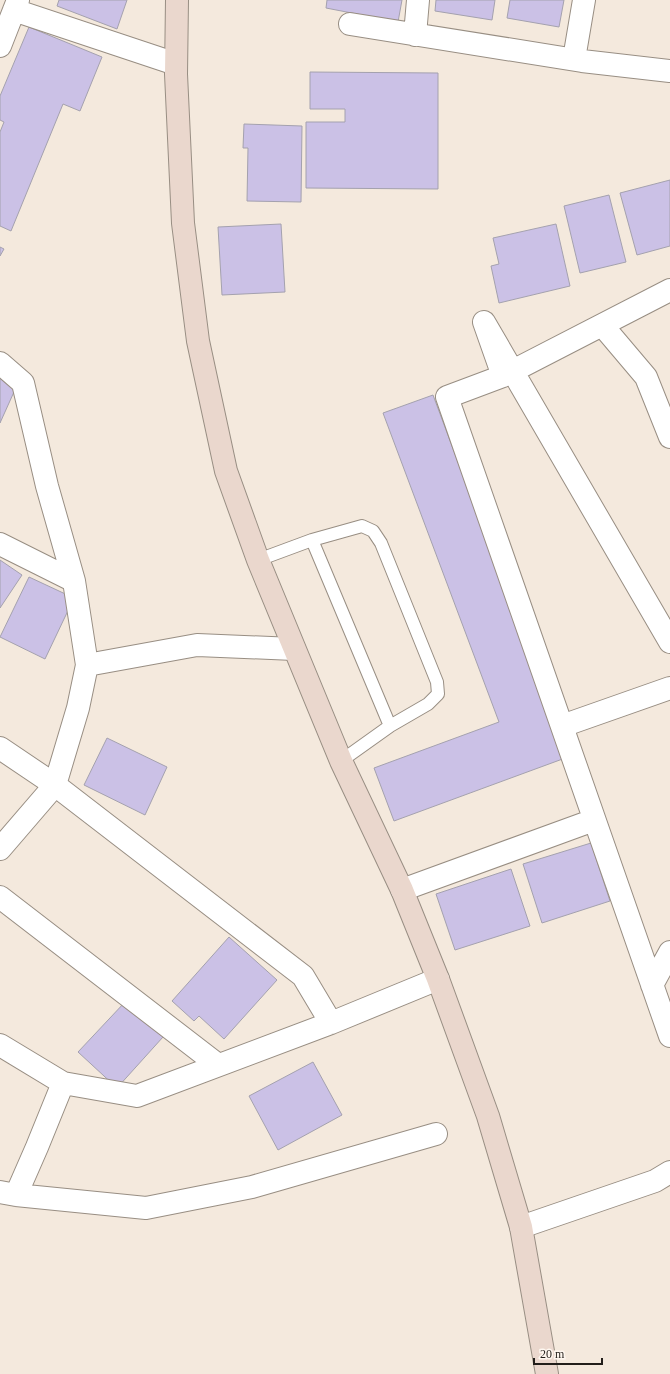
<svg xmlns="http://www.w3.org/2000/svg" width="670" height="1374" font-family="Georgia,serif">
	<rect width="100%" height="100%" fill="#f4e9dd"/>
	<!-- building -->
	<path fill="#cbc1e6" stroke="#a4a1ae" d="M59,0H127L117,29L57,6Z
		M327,0H402L398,22L326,8Z
		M436,0H495L492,20L435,11Z
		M510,0H564L559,27L507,18Z
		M29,27L102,57L80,111L63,104L11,231L0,226V132L4,122L0,120V96Z
		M310,72L438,73V189L306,188V122H345V109H310Z
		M244,124L302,126L301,202L247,201L248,148H243Z
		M670,180V246L637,255L620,193Z
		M609,195L626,262L580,273L564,206Z
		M281,224L285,292L222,295L218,227Z
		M556,224L570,286L499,303L491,266L499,264L493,238Z
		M0,247L4,249L0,256Z
		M0,375L18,383L0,423Z
		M433,395L568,757L394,821L374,768L499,722L383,413Z
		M0,560L22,575L0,608Z
		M29,577L74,598L45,659L0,637Z
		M107,738L167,767L145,815L84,785Z
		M591,843L610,901L542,923L523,864Z
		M511,869L530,926L455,950L436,894Z
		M229,937L277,980L224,1039L199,1016L194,1021L172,1001Z
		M125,1002L163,1037L117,1088L78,1052Z
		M313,1062L342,1115L278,1150L249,1096Z"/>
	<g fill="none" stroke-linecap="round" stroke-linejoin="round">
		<!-- lane casing -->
		<g stroke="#988e83" stroke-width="14">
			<path id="lane" d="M312,540L390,726
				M258,560L312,540L362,526L373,531L381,543L437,682L438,694L428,704L390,726L341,761"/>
		</g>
		<!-- street casing -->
		<g stroke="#988e83" stroke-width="24">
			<path id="street" d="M14,10L176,64
				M350,24L582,61L670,71
				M415,35L418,0
				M0,46L18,0
				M574,59L584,0
				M670,290L503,376L447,397L670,1036
				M602,325L646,377L670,437
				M0,363L23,383L47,486L74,581L87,665L78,708L55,785L0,849
				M503,376L484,322L670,642
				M0,544L74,581
				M87,665L197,645L294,649
				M562,726L670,688
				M0,748L55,785L303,976L331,1023
				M402,890L594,820
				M0,897L218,1065
				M652,985L670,952
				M0,1045L63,1083L137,1096L331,1023L438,979
				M0,1192L16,1195L146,1208L252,1187L436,1134
				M16,1195L37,1147L63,1083
				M521,1227L655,1181L670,1172"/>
		</g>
		<!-- secondary casing -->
		<g stroke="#988e83" stroke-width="24">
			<path id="secondary" d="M177,0L176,74L183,223L198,341L226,471L258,560L341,761L402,890L438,979L488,1116L521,1227L547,1374"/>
		</g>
		<!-- lane -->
		<use href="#lane" stroke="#fff" stroke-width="12"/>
		<!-- street -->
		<use href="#street" stroke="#fff" stroke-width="22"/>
		<!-- secondary -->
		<use href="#secondary" stroke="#ead7cd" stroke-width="22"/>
	</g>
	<!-- scale -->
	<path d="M534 1358v6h68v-6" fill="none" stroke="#221e1a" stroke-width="2"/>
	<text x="540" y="1358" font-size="12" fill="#221e1a" stroke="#fef7f0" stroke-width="3" paint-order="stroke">20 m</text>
</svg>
